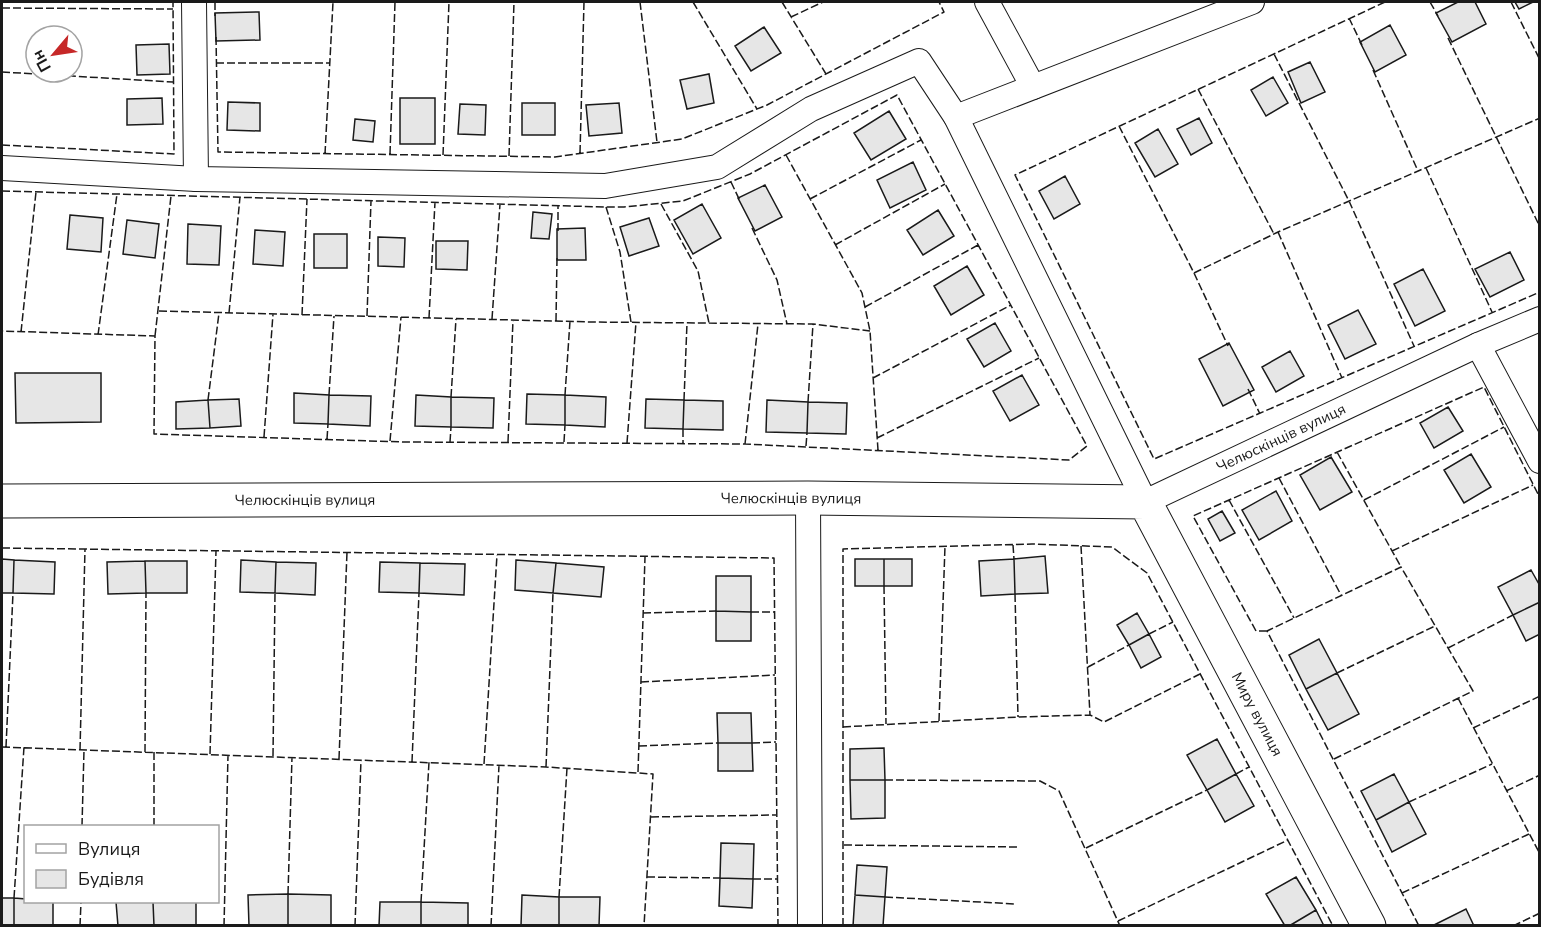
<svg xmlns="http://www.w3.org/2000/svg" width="1541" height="927" font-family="'Nunito Sans',sans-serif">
	<rect width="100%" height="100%" fill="#fff"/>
	<!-- building -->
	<path fill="#e6e6e6" stroke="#1a1a1a" stroke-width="1.5" d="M1458,2H1475L1486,24L1452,42L1436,13Z
		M1515,2H1533L1519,9Z
		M259,12L260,40L216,41L215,13Z
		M1390,25L1406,55L1375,72L1360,42Z
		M764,27L781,53L751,71L735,46Z
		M169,44L170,74L137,75L136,45Z
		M1310,62L1325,92L1301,103L1288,72Z
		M709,74L714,103L687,109L680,80Z
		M1273,77L1288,103L1266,116L1251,90Z
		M162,98L163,124L127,125V99Z
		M400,98H435V144H400Z
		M228,102L260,103V131L227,130Z
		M522,103H555V135H522Z
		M619,103L622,133L589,136L586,105Z
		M460,104L486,105L485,135L458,134Z
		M889,111L906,139L871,160L854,133Z
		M1199,118L1212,143L1191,155L1177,129Z
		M355,119L375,121L373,142L353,140Z
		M1158,129L1178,164L1155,177L1135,143Z
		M913,162L926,190L890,208L877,180Z
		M1065,176L1080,204L1054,219L1039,191Z
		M765,185L782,217L755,231L738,198Z
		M702,204L721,238L693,254L674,220Z
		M938,210L954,236L923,255L907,230Z
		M533,212L552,214L549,239L531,238Z
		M70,215L103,218L101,252L67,249Z
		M649,218L659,246L629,256L620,227Z
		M127,220L159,224L155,258L123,254Z
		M188,224L221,226L219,265L187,264Z
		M585,228L586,260H557V229Z
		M255,230L285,232L283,266L253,264Z
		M314,234H347V268H314Z
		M378,237L405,238L404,267L378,266Z
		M436,241H468L467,270L436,269Z
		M1510,252L1524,280L1490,297L1475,269Z
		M967,266L984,295L951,315L934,286Z
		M1423,269L1445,311L1415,326L1394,284Z
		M1358,310L1376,344L1345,359L1328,325Z
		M995,323L1011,351L984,367L967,339Z
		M1229,343L1254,390L1223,406L1199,359Z
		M1290,351L1304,376L1276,392L1262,367Z
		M15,373H101V422L16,423Z
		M1022,375L1039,405L1010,421L993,391Z
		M294,393L329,395L328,424L294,423Z
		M527,394L565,395V425L526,424Z
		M329,395L371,396L370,426L328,424Z
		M416,395L451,397V427L415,426Z
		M565,395L606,397L605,427L565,425Z
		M451,397L494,398L493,428L451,427Z
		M239,399L241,426L210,428L208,400Z
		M646,399L684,400L683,429L645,428Z
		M208,400L210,428L176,429V402Z
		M684,400L723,401V430L683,429Z
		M767,400L808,402L807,433L766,432Z
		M808,402L847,403L846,434L807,433Z
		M1448,407L1463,431L1434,448L1420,423Z
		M1471,454L1491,487L1464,503L1444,470Z
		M1331,457L1352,492L1320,510L1300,475Z
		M1276,491L1292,521L1259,540L1242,510Z
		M1222,511L1235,533L1220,541L1208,519Z
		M1045,556L1048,593L1015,594L1014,559Z
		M2,559L14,560L13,593H2Z
		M855,559H884V586H855Z
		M884,559H912V586H884Z
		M1014,559L1015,594L981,596L979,561Z
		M14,560L55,562L54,594L13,593Z
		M241,560L276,562L275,593L240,592Z
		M516,560L556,563L553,593L515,590Z
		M145,561L146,593L108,594L107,562Z
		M145,561H187V593H146Z
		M276,562L316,563L315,595L275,593Z
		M380,562L420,563L419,593L379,592Z
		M420,563L465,564L464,595L419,593Z
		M556,563L604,567L601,597L553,593Z
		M1531,570L1540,586V602L1513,615L1498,587Z
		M716,576H751V612L716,611Z
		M1540,602V634L1526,641L1513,615Z
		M716,611L751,612V641H716Z
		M1137,613L1149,634L1129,645L1117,625Z
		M1149,634L1161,657L1141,668L1129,645Z
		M1319,639L1337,673L1306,689L1289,655Z
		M1337,673L1359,714L1328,730L1306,689Z
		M717,713H751L752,743H718Z
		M1217,739L1236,774L1207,790L1187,755Z
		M718,743H752L753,771H718Z
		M884,748L885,780H850V749Z
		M1236,774L1254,806L1225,822L1207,790Z
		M1394,774L1409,802L1376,820L1361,791Z
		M850,780H885V818L851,819Z
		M1409,802L1426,834L1392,852L1376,820Z
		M721,843L754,844L753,879L720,878Z
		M857,865L887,867L885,897L855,895Z
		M1296,877L1316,910L1289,926H1285L1266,894Z
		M720,878L753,879L752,908L719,906Z
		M288,894V926H249L248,895Z
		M288,894L331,895V926H288Z
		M522,895L559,897V926H521Z
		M855,895L885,897L883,926H853Z
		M559,897H600L599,926H559Z
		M2,898H14V926H2Z
		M14,898L26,899V902H53V926H14Z
		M116,902H153L154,926H118Z
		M153,902H196V926H154Z
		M380,902H421V926H379Z
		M421,902L468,903V926H421Z
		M1466,909L1474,926L1434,925Z
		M1316,910L1324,926H1289Z"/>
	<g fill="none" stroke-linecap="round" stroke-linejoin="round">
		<!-- street casing -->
		<g stroke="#1a1a1a" stroke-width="26">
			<g id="street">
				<path d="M194,2L196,179"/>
				<path d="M987,2L1033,87"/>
				<path d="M956,117L1252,2"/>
				<path id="s1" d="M2,168L196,179L605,186L717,167L811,109L919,61L956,117L1145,502L1478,345L1540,319"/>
				<path d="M1478,345L1540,461"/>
				<path d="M808,498L810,926"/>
			</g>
		</g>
		<!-- secondary casing -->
		<g stroke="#1a1a1a" stroke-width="35">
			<g id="secondary">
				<path id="s2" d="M2,501L808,498L1145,502L1369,926"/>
			</g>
		</g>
		<!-- street -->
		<use href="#street" stroke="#fff" stroke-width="24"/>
		<!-- secondary -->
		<use href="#secondary" stroke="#fff" stroke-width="33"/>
		<!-- fence -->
		<path stroke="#1a1a1a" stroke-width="1.5" stroke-dasharray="8 3" stroke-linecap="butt" d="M215,2V16
			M640,2L657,142
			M693,2L757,109
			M782,2L826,74
			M1385,2L1015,175L1154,459L1540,292
			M1430,2L1438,16
			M1511,2L1540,60
			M2,8L173,9
			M791,17L823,2
			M1349,18L1362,45
			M216,37L218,152L555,157L682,139L767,105L944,12L939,2
			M1448,38L1540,227
			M1274,54L1349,201L1414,346
			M216,63H330
			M1373,70L1418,171
			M2,72L173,82
			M1198,89L1274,234
			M1119,126L1194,273L1228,346
			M2,145L174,154L173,2
			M580,153L584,2
			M325,154L333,2
			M390,154L395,2
			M443,155L449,2
			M786,155L862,293L870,331L878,450
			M509,156L514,2
			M1426,168L1492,312
			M731,182L740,201
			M2,191L606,207H624L683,201L750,174L897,95L1087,446L1069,460L745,444L403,442L154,434L155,336L2,331
			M810,199L921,140
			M661,204L698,271L709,323
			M606,207L620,252L631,322
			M752,228L777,280L787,324
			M558,231V205
			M1278,232L1342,378
			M835,245L945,184
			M1194,273L1278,232L1540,118
			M865,307L978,245
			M159,311L592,322L813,324L870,331
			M229,313L240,197
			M302,315L307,199
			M367,316L371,201
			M429,318L435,202
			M492,319L500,204
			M556,321L557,258
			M21,332L36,192
			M98,335L117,194
			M155,336L171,196
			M873,378L1011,305
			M1248,389L1260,414
			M329,395L334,316
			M565,395L570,321
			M451,397L456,319
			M208,400L219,313
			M684,400L687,323
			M808,402L813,324
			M683,429V443
			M264,437L273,314
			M877,438L1039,358
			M327,439L328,424
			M390,441L401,317
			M450,442L451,427
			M508,442L513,320
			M564,442L565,425
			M627,443L636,322
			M745,444L758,324
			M806,446L807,433
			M1337,452L1401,567
			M1279,478L1341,595
			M1229,500L1294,618
			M1364,500L1504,427
			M1013,545L1014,559
			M1081,546L1090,715
			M2,548L774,558L778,926
			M1392,551L1533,485
			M884,586L886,724
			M1015,594L1018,717
			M751,612H774
			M643,613L716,611
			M1267,631H1256L1193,516L1484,387L1540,498
			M1149,634L1173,622
			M1448,648L1513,615
			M1088,667L1129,645
			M1337,673L1435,626
			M641,682L775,675
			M1458,698L1540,854
			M939,721L945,546
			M843,727L1018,717L1090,715L1104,722L1200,674
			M1473,728L1540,696
			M752,743L776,742
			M639,746L718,743
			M2,747L546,767L653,774L644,926
			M6,747L13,593
			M80,750L85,549
			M145,752L146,593
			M210,754L216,551
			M273,756L275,593
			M339,759L347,552
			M1334,759L1473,691L1401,567L1267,631L1419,926
			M412,762L419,593
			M484,764L497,555
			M546,767L553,593
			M638,772L645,557
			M1236,774L1249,767
			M885,780L1040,781L1059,791L1120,926
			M1506,791L1540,775
			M1409,802L1492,764
			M651,817L776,815
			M82,826L84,750
			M154,826V752
			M844,845L1018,847
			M1086,848L1207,790
			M647,877L720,878
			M753,879H777
			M1402,893L1529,834
			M288,894L292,757
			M559,897L567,768
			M885,897L1016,904
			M14,898L24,747
			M421,902L429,762
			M1118,921L1288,840
			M80,926L81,902
			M224,926L228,755
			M355,926L361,760
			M491,926L499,765
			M843,926V549L1032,544L1112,547L1147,573L1333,926
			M1513,926L1540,913"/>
	</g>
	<g text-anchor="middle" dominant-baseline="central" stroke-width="4.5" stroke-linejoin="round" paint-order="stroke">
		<!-- street labels -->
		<g font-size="15" fill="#1a1a1a" stroke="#fff">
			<text stroke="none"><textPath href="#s1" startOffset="1592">Челюскінців вулиця</textPath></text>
			<text stroke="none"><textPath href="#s2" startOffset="789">Челюскінців вулиця</textPath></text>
			<text stroke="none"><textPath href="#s2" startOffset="303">Челюскінців вулиця</textPath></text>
			<text stroke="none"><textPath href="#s2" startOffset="1383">Миру вулиця</textPath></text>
		</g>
	</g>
	<!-- border -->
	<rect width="1541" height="927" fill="none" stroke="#1a1a1a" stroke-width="6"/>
	<!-- legend -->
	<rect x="24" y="825" width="195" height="78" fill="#ffffff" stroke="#a3a3a3" stroke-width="1.5"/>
	<rect x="36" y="844" width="30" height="9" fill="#ffffff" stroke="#a3a3a3" stroke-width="1.5"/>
	<text x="78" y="855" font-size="18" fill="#1a1a1a">Вулиця</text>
	<rect x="36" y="870" width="30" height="18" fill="#e6e6e6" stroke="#a3a3a3" stroke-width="1.5"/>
	<text x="78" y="885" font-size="18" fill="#1a1a1a">Будівля</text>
	<!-- north arrow -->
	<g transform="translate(54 54) rotate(241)"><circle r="28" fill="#ffffff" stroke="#a3a3a3" stroke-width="1.5"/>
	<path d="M0-4.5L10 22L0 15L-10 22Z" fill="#c62828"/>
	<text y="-9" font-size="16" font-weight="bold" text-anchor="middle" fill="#1a1a1a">Пн</text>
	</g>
</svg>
